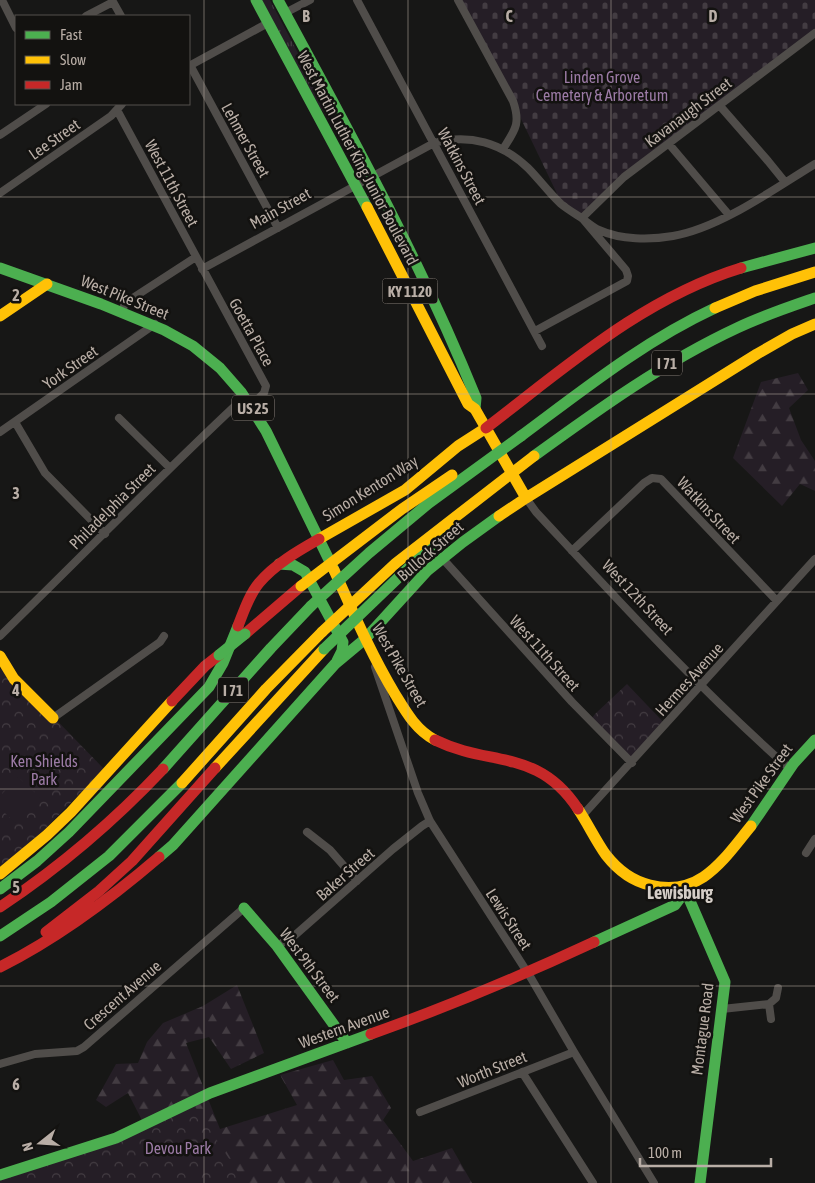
<svg xmlns="http://www.w3.org/2000/svg" width="815" height="1183" font-family="'Asap Condensed',sans-serif">
	<defs>
		<pattern id="grass-tufts" width="24" height="20" patternUnits="userSpaceOnUse" patternTransform="scale(1.25)"><rect width="24" height="20" fill="#251e26"/><path d="M3 7l-1-3M5 7V3M7 7l1-3M15 17l-1-3M17 17v-4M19 17l1-3" fill="none" stroke="#433c42"/></pattern>
		<pattern id="forest-firs" width="22" height="20" patternUnits="userSpaceOnUse" patternTransform="scale(1.25)"><rect width="22" height="20" fill="#251e26"/><path d="M5 1l3.5 6h-7zM16 11l3.5 6h-7z" fill="#433c42"/></pattern>
		<pattern id="cemetery-stones" width="16" height="16" patternUnits="userSpaceOnUse" patternTransform="scale(1.25)"><rect width="16" height="16" fill="#251e26"/><path d="M2 7V4a2 2 0 0 1 4 0v3zM10 15v-3a2 2 0 0 1 4 0v3z" fill="#433c42"/></pattern>
		<pattern id="park-crowns" width="20" height="18" patternUnits="userSpaceOnUse" patternTransform="scale(1.25)"><rect width="20" height="18" fill="#251e26"/><path d="M2 6a3 3 0 1 1 6 0M12 15a3 3 0 1 1 6 0" fill="none" stroke="#433c42"/></pattern>
	</defs>
	<rect width="100%" height="100%" fill="#171716"/>
	<!-- grass -->
	<path fill="url(#grass-tufts)" d="M262,0H270L341,135L319,106Z"/>
	<!-- forest -->
	<path fill="url(#forest-firs)" d="M798,373L808,390L789,408L801,440L815,461V491L800,484L782,506L733,458L761,382Z
		M237,985L264,1053L231,1069L209,1037L186,1043L220,1129L297,1105L280,1075L333,1060L344,1080L372,1076L391,1108L383,1120L413,1161L452,1148L472,1183H0L148,1132L128,1093L106,1107L96,1100L116,1064L138,1063L147,1042L163,1023L203,1006Z"/>
	<!-- cemetery -->
	<path fill="url(#cemetery-stones)" d="M458,0H815V33L624,177L582,218L562,204L510,96Z"/>
	<!-- park -->
	<path fill="url(#park-crowns)" d="M6,668L104,769L43,831L0,867V669Z
		M627,684L666,725L632,763L590,721L595,714Z
		M192,1102L245,1183H0V1175L102,1143Z"/>
	<!-- garden -->
	<path fill="#251e26" d="M18,777L40,797L15,823L0,808V796Z"/>
	<g fill="none" stroke-linecap="round" stroke-linejoin="round">
		<!-- street -->
		<path stroke="#504d4a" stroke-width="8" d="M2,0L16,28
			M112,0L121,16
			M357,0L542,346
			M458,0L513,101C521,124 515,130 503,149
			M285,13L310,0
			M86,16L113,2
			M190,65L278,228
			M189,66L268,23
			M720,106L768,161L785,182
			M117,110L266,386L264,393L251,406
			M0,135L46,104
			M669,144L729,215
			M0,193L111,116L122,104
			M202,269L434,143C469,133 502,143 528,168C539,179 549,193 561,204C567,209 574,213 580,217C586,221 592,227 599,230C621,240 650,240 673,236C720,228 774,189 815,164
			M122,312L125,303L196,257
			M535,331L627,281L628,276L626,270L582,218L624,177L815,33
			M119,418L170,468
			M15,422L45,473L105,534
			M0,432L155,324
			M526,498L536,512C618,600 699,689 790,769
			M572,551L644,483L652,478L661,479L777,601
			M442,558L572,702L632,763
			M0,636C79,559 156,480 236,405L245,398
			M375,667L418,793L430,821L531,978L574,1052L654,1183
			M53,718L160,642L164,636
			M582,816L815,559
			M307,832L330,850L357,881
			M806,853L815,839
			M277,946L294,936L393,849L422,826L430,821
			M769,1004L771,1019
			M722,1009L769,1004L776,998L778,988
			M0,1064L35,1054L77,1051L84,1047L244,908
			M522,1072L593,1183
			M420,1112L574,1052"/>
		<!-- fast -->
		<path stroke="#4caf50" stroke-width="11" d="M256,0L367,207
			M278,0C349,131 420,260 476,398L475,409
			M0,268L101,304L164,330L193,346L220,368L241,392L266,431L334,570
			M741,268L815,248
			M521,436C583,390 644,341 715,308
			M534,456C599,409 664,362 737,328C762,316 789,307 815,298
			M279,564L293,565L305,572L343,642L342,651L337,661
			M365,639L427,571L463,542L499,516
			M163,769L271,648L311,606
			M751,826L794,763L815,740
			M159,857L173,845L335,664L365,639
			M684,887L725,982L700,1183
			M0,889L37,861L69,832L209,687L223,663L238,626
			M244,908L277,946L347,1043
			M0,936L51,902L109,856L182,783
			M594,942L675,905L681,897L684,887
			M0,1175L116,1138L210,1093L371,1034"/>
		<!-- slow -->
		<path stroke="#ffc107" stroke-width="11" d="M367,207L468,404L475,409L526,498L499,516
			M715,308L755,291L815,272
			M0,316L47,284
			M526,498L757,354L792,334L815,324
			M319,539L405,490L458,446L486,428
			M334,570C353,612 371,654 395,694C406,712 416,730 435,740
			M0,656L14,679L53,718
			M215,768L324,649
			M182,783L266,689L322,632
			M578,809C588,824 596,841 606,855C617,869 632,881 650,885C700,898 723,860 751,826
			M0,874L47,835L71,812L172,701"/>
		<!-- jam -->
		<path stroke="#c62828" stroke-width="11" d="M486,428C566,367 643,298 741,268
			M238,626C244,611 249,595 259,583C275,564 298,551 319,539
			M245,634L301,586
			M172,701L205,666L219,655
			M435,740C490,767 538,748 578,809
			M0,907C60,867 114,821 163,769
			M46,932L99,891L132,861L215,768
			M0,967C58,938 110,899 159,857
			M371,1034C447,1007 521,976 594,942"/>
		<!-- fast-bridge -->
		<path stroke="#4caf50" stroke-width="11" d="M311,606L369,553L429,503L521,436
			M324,649L450,528
			M219,655L245,634"/>
		<!-- slow-bridge -->
		<path stroke="#ffc107" stroke-width="11" d="M301,586L402,509L452,475
			M322,632L396,563L534,456"/>
	</g>
	<!-- grid -->
	<path fill="none" stroke="#b9aea6" stroke-width="1" stroke-opacity="0.55" d="M204,0V1183M408,0V1183M611,0V1183M0,197H815M0,394H815M0,592H815M0,789H815M0,986H815"/>
	<g text-anchor="middle" dominant-baseline="central" stroke-width="5" stroke-linejoin="round" paint-order="stroke">
		<!-- shield labels -->
		<g fill="#131210" stroke="#877f79" stroke-width="1">
			<rect x="382.5" y="278.5" width="55" height="25" rx="4"/>
			<rect x="652" y="350.5" width="30" height="25" rx="4"/>
			<rect x="232" y="395.5" width="42" height="25" rx="4"/>
			<rect x="218" y="677.5" width="30" height="25" rx="4"/>
		</g>
		<g font-size="15" font-weight="bold" fill="#b9aea6">
			<text x="410" y="291">KY 1120</text>
			<text x="667" y="363">I 71</text>
			<text x="253" y="408">US 25</text>
			<text x="233" y="690">I 71</text>
		</g>
		<!-- park labels -->
		<g font-size="16" fill="#9c7ba6" stroke="#131210">
			<text x="602" y="77">Linden Grove<tspan x="602" dy="18">Cemetery &amp; Arboretum</tspan></text>
			<text x="44" y="761">Ken Shields<tspan x="44" dy="18">Park</tspan></text>
			<text x="178" y="1148">Devou Park</text>
		</g>
		<!-- street labels -->
		<g font-size="16" fill="#b9aea6" stroke="#131210">
			<text transform="translate(688 112) rotate(-37)">Kavanaugh Street</text>
			<text transform="translate(54 139) rotate(-35)">Lee Street</text>
			<text transform="translate(246 140) rotate(61)">Lehmer Street</text>
			<text transform="translate(358 158) rotate(62)">West Martin Luther King Junior Boulevard</text>
			<text transform="translate(462 166) rotate(62)">Watkins Street</text>
			<text transform="translate(172 183) rotate(62)">West 11th Street</text>
			<text transform="translate(280 208) rotate(-29)">Main Street</text>
			<text transform="translate(125 297) rotate(22)">West Pike Street</text>
			<text transform="translate(252 332) rotate(61)">Goetta Place</text>
			<text transform="translate(70 367) rotate(-35)">York Street</text>
			<text transform="translate(370 488) rotate(-32)">Simon Kenton Way</text>
			<text transform="translate(112 506) rotate(-45)">Philadelphia Street</text>
			<text transform="translate(709 510) rotate(47)">Watkins Street</text>
			<text transform="translate(430 551) rotate(-41)">Bullock Street</text>
			<text transform="translate(638 597) rotate(47)">West 12th Street</text>
			<text transform="translate(545 653) rotate(48)">West 11th Street</text>
			<text transform="translate(400 665) rotate(60)">West Pike Street</text>
			<text transform="translate(689 679) rotate(-48)">Hermes Avenue</text>
			<text transform="translate(761 783) rotate(-54)">West Pike Street</text>
			<text transform="translate(345 874) rotate(-41)">Baker Street</text>
			<text transform="translate(509 919) rotate(57)">Lewis Street</text>
			<text transform="translate(310 965) rotate(53)">West 9th Street</text>
			<text transform="translate(122 995) rotate(-41)">Crescent Avenue</text>
			<text transform="translate(344 1027) rotate(-20)">Western Avenue</text>
			<text transform="translate(702 1029) rotate(-83)">Montague Road</text>
			<text transform="translate(492 1069) rotate(-22)">Worth Street</text>
		</g>
		<!-- neighbourhood labels -->
		<g font-size="18" font-weight="bold" fill="#d4cdc7" stroke="#131210">
			<text x="680" y="892">Lewisburg</text>
		</g>
	</g>
	<g font-size="16" text-anchor="middle" font-weight="bold" fill="#b9aea6" stroke="#131210" stroke-width="5" stroke-linejoin="round" paint-order="stroke">
		<text x="306" y="22">B</text>
		<text x="509" y="22">C</text>
		<text x="713" y="22">D</text>
		<text x="16" y="301">2</text>
		<text x="16" y="499">3</text>
		<text x="16" y="696">4</text>
		<text x="16" y="893">5</text>
		<text x="16" y="1090">6</text>
	</g>
	<!-- legend -->
	<rect x="15" y="15" width="175" height="90" fill="#131210" stroke="#55504c"/>
	<rect x="25" y="31" width="25" height="8" fill="#4caf50" stroke="#55504c"/>
	<text x="60" y="40" font-size="15" fill="#b9aea6">Fast</text>
	<rect x="25" y="56" width="25" height="8" fill="#ffc107" stroke="#55504c"/>
	<text x="60" y="65" font-size="15" fill="#b9aea6">Slow</text>
	<rect x="25" y="81" width="25" height="8" fill="#c62828" stroke="#55504c"/>
	<text x="60" y="90" font-size="15" fill="#b9aea6">Jam</text>
	<!-- north arrow -->
	<g transform="translate(40 1143) rotate(253)" stroke="#131210" stroke-width="4" paint-order="stroke">
	<path d="M0-4L9 19L0 12L-9 19Z" fill="#b9aea6"/>
	<text y="-8" font-size="14" font-weight="bold" text-anchor="middle" fill="#b9aea6">N</text>
	</g>
	<!-- scale -->
	<path d="M640 1158v8h131v-8" fill="none" stroke="#b9aea6" stroke-width="2.5"/>
	<text x="648" y="1158" font-size="15" fill="#b9aea6" stroke="#131210" stroke-width="4" paint-order="stroke">100 m</text>
</svg>
